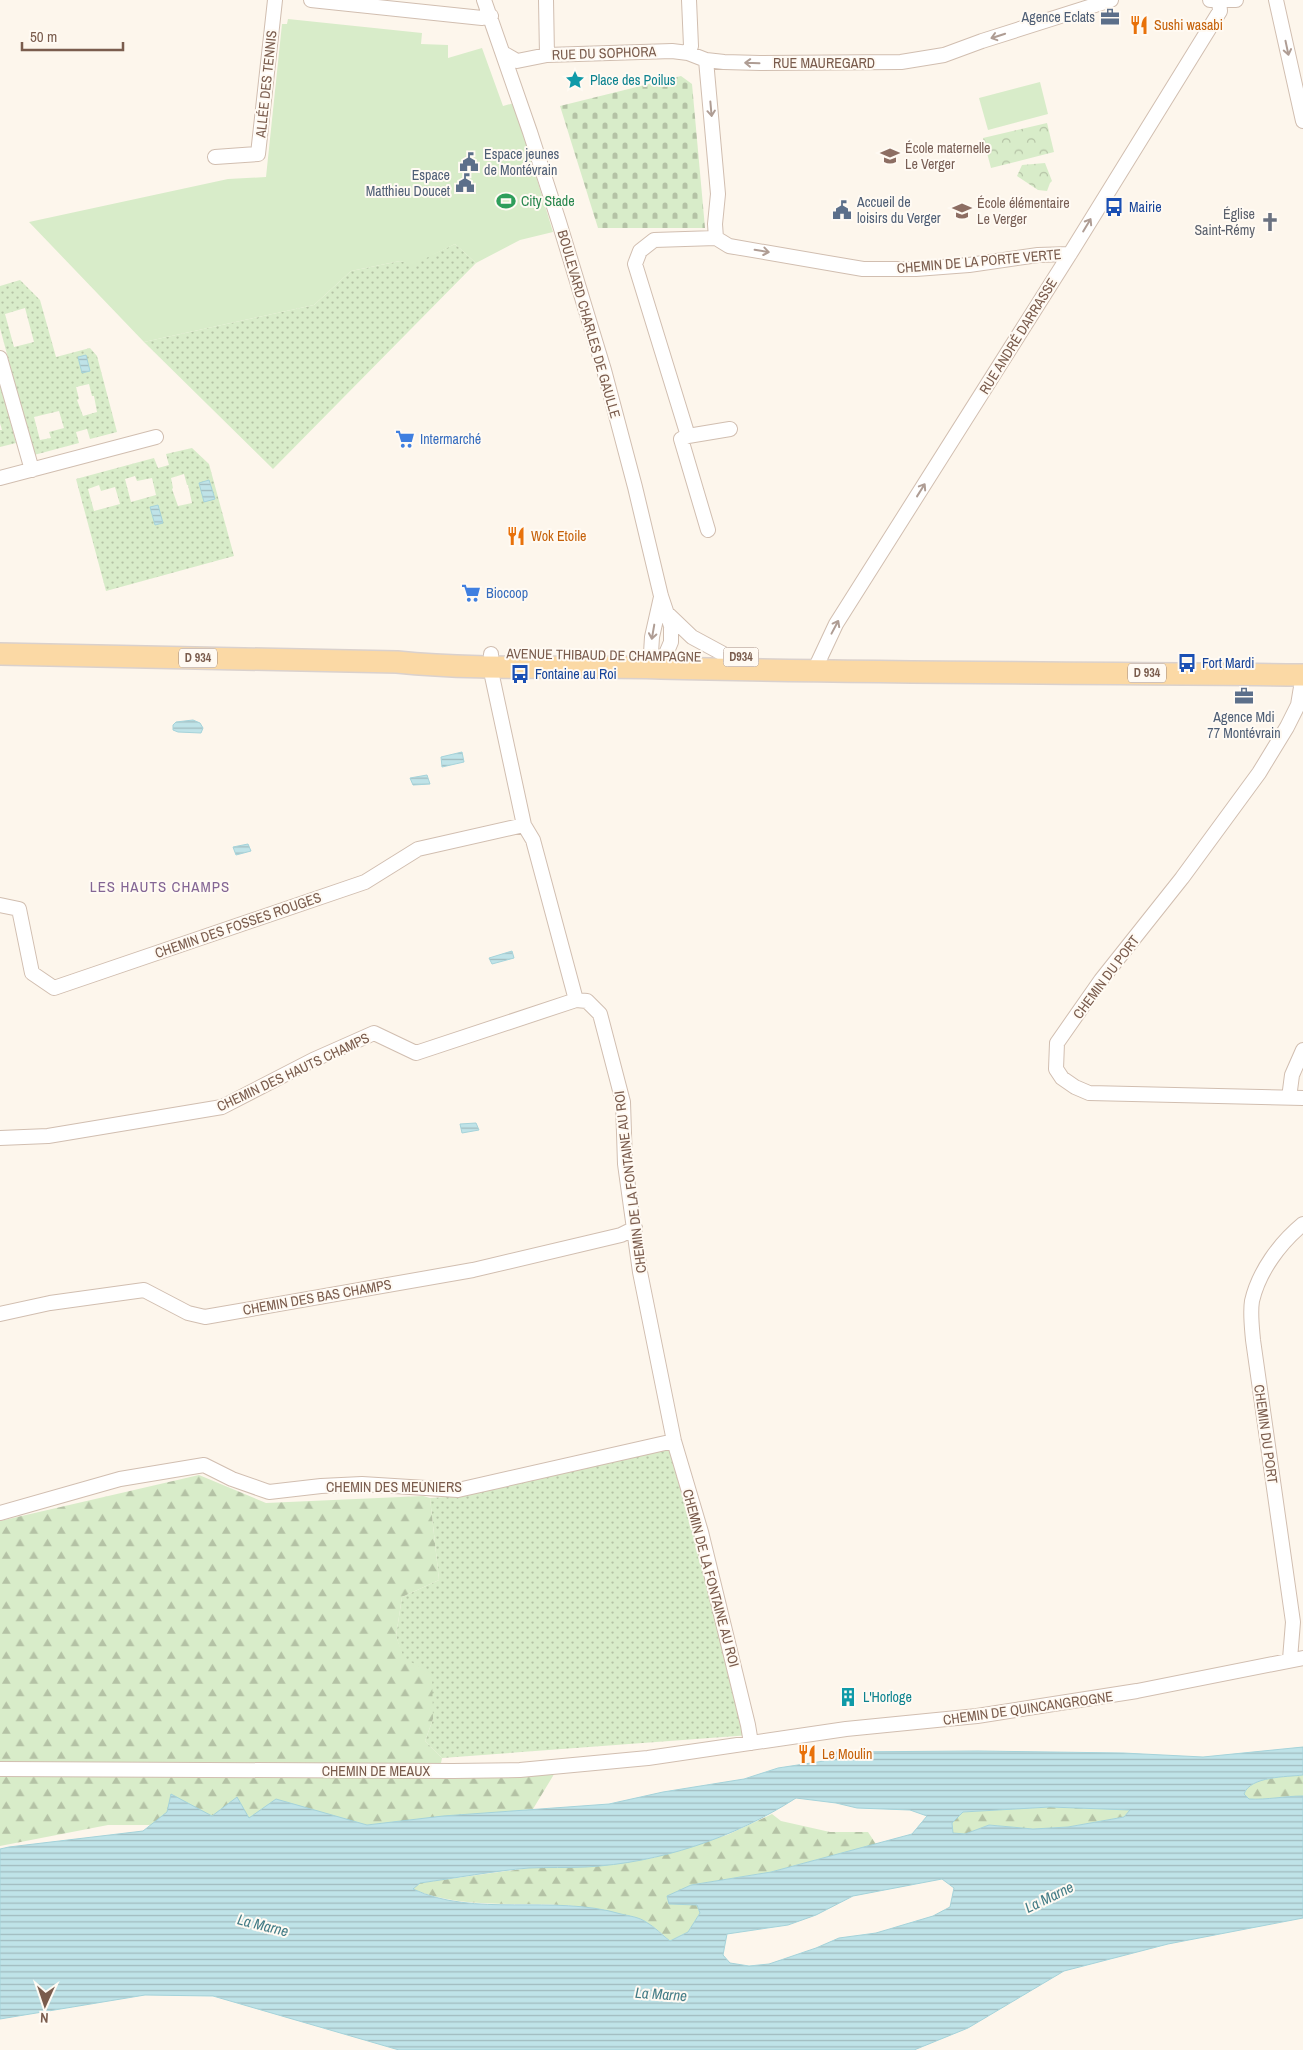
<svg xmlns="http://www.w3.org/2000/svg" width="1303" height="2050" font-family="'Archivo Narrow',sans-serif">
	<defs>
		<pattern id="grass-dots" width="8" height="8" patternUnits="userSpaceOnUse" patternTransform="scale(1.25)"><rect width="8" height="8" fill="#d8ecc9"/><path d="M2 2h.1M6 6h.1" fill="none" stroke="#b4c2a5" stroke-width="1.8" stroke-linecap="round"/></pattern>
		<pattern id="forest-firs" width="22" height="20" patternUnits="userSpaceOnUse" patternTransform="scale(1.25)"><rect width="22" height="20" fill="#d8ecc9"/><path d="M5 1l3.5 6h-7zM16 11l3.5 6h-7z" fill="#b4c2a5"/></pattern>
		<pattern id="cemetery-stones" width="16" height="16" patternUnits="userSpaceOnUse" patternTransform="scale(1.25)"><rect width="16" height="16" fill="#d8ecc9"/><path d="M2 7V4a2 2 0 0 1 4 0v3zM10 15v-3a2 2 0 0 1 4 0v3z" fill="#b4c2a5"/></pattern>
		<pattern id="park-crowns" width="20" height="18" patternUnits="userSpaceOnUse" patternTransform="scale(1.25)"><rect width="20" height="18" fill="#d8ecc9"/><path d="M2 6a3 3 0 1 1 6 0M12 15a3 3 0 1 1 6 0" fill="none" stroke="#b4c2a5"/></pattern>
		<pattern id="water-rules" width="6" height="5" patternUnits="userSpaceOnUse" patternTransform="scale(1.25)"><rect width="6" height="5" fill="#bfe3e8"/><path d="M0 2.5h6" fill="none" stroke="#a0bbbe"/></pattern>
	</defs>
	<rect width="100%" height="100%" fill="#fdf6ec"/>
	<!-- grass -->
	<path fill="url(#grass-dots)" fill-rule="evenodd" d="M455,244L476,263L273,469L144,342L314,305L351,271L400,261L412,264Z
		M20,280L40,300L56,357L90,348L97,356L117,432L90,439L87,429L76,432L79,443L34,455L0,328V286ZM25,308L34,342L14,347L5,314ZM89,384L92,396H94L97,412L83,416L77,400L79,399L76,387ZM59,411L64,428L49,432L51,438L40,440L34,417Z
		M0,382L16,443L0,447V430H2L0,423Z
		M192,448L209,464L234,556L106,591L76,479L154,458L158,468L169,465L166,454ZM184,474L187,485H188L192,503L178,506L172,489L173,488L171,478ZM135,476L137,481L152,478L156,495L131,502L125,479ZM99,485L101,491L115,487L120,504L94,511L88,489Z
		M674,1441L750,1735L442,1758L425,1741L433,1719L403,1658L396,1636L402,1597L439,1580L430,1498L463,1496Z"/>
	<!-- forest -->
	<path fill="url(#forest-firs)" d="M199,1475L266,1503L423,1496L430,1498L439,1580L402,1597L396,1636L404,1658L432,1674L433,1719L425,1741L442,1758L440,1768L559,1766L533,1809L367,1825H108L0,1846V1521Z
		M1303,1775V1796C1285,1796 1267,1800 1249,1799L1244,1794C1250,1776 1287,1777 1303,1775Z
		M1050,1807L1131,1810L1124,1817L1068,1827L1033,1829L989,1825L965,1834L953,1833L952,1823L963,1812Z
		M772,1814L781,1821L830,1832H868L876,1844L771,1872L691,1885L667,1897L670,1904L697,1905L700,1913L688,1932L670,1941C662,1934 655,1927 646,1922C639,1917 628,1916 620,1914C552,1894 478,1916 412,1889L420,1883L529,1868L587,1867L653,1858L727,1835Z"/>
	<!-- cemetery -->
	<path fill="url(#cemetery-stones)" d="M681,76L692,84L705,228H598L560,106Z"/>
	<!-- park -->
	<path fill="url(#park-crowns)" d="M1047,123L1054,152L991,168L983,138Z
		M1045,163L1052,181L1050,183L1047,191L1038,190L1017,176L1022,165Z"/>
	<!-- pitch -->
	<path fill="#d8ecc9" d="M288,19L422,33L421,44L448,45V58L482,48L503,106L514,103L553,232L520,240L476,263L455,244L412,265L400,261L351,271L314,305L144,342L29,222L228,179L266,177L282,24H287Z
		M1040,82L1048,114L988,130L979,98Z"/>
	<!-- water -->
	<path fill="url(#water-rules)" stroke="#a5d3da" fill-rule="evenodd" d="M86,355L90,371L82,373L78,357Z
		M209,480L215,499L204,502L199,483Z
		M158,505L163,523L155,525L150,507Z
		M193,720L200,723L203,728L201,733L178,732L173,730V725L176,722Z
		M462,752L464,762L442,767L441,757Z
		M427,775L430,784L413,785L410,778Z
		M248,844L251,851L236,855L233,847Z
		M512,951L514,958L492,964L489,958Z
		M476,1123L479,1130L462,1133L460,1124Z
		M1303,1747V1775C1287,1777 1250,1776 1244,1794L1249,1799C1267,1800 1285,1796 1303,1796V1918L1168,1944L1064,1971L968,2028L914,2050H399L213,1996L145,1995L0,2019V1849L9,1847L143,1831L167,1812L171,1794L212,1816L237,1797L249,1818L276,1799L367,1825L443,1816L609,1804L663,1792L744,1779L778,1768L824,1761L834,1752L978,1751L1123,1753L1203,1757ZM796,1798L836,1803L857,1808L910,1810L927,1816L912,1834L771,1872L691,1885L667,1896L669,1904L697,1905L700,1913L688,1932L670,1941C662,1935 655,1927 646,1922C639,1917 629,1916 621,1914C553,1894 474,1918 413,1889L420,1883C456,1878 493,1871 529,1868C548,1867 567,1868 586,1867C659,1863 734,1838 796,1798ZM1050,1807L1130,1810L1124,1817L1068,1827L1033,1829L989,1825L965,1834L953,1833L952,1823L963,1812ZM942,1879L954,1888L950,1907L933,1916L876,1933L839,1938L816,1948L769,1964L749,1966L730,1963L723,1955L727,1934L788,1925L816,1915L853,1896Z"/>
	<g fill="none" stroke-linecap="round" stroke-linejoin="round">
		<!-- minor casing -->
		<g stroke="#d1beb0" stroke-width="16">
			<path id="minor" d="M311,0L482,18L491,16
				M484,0L530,132L559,222L604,370L635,487L661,596L671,626V642L660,668
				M546,0L547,55
				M1210,0H1236
				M1276,0L1303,121
				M503,53L517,61L547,55L672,51L688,53L706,60L724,62L760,63L901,62L944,55L982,41L1111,0
				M688,53L691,46L689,0
				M706,60L718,194L715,224L716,238
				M215,157L258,154L275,0
				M0,358L32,470
				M688,436L730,429
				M0,478L156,437
				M708,530L681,439L688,436L635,264L640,251L654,240L716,238L729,246L863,269H916L969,265L1038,255L1070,254
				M669,615L692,637L729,657
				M491,654L492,676L524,825L533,840L576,1000L587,1001L600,1014L623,1102L625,1164L640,1272L674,1441L701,1532L748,1725L751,1743
				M660,668L651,653L652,637L661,597
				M814,671L836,624L1073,249L1220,11L1219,0
				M1303,675L1298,705L1287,727L1259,773L1182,878L1101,980L1057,1043L1056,1069L1062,1078L1075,1087L1089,1093L1303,1098
				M0,905L19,909L32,973L54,988L365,882L418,849L524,825
				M1289,1098L1292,1075L1303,1050
				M0,1138L48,1136L222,1107L313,1060L374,1033L416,1053L576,1000
				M0,1314L50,1303L144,1290L188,1313L205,1317L473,1270L621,1235L635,1228
				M0,1513L120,1479L204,1465L232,1479L269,1492L321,1486L362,1484L458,1490L674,1441
				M1290,1659L1293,1622L1253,1340C1252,1328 1250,1313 1252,1301C1259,1271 1280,1243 1303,1224
				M0,1769L453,1771L520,1770L648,1758L846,1729L977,1716L1137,1691L1303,1658"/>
		</g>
		<!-- primary casing -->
		<g stroke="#dad1cd" stroke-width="24">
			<path id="primary" d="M0,654L397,662C484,671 573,665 661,668C875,673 1089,673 1303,675"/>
		</g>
		<!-- minor -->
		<use href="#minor" stroke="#fff" stroke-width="14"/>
		<!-- primary -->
		<use href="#primary" stroke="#fbd9a5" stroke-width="21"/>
	</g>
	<!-- one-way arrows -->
	<defs><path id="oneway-shaft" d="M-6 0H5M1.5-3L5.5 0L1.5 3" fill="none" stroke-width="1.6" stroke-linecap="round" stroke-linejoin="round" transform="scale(1.25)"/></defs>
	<g stroke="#af9d94">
		<use href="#oneway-shaft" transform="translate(998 36) rotate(162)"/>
		<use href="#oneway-shaft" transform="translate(1287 48) rotate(78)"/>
		<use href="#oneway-shaft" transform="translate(752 63) rotate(-178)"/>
		<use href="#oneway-shaft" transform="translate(711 109) rotate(85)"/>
		<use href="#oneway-shaft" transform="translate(1087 225) rotate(-59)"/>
		<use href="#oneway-shaft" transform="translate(762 251) rotate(9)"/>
		<use href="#oneway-shaft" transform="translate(921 490) rotate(-58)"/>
		<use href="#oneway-shaft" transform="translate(835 627) rotate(-62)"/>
		<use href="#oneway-shaft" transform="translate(653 632) rotate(100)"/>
	</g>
	<!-- icons -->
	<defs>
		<g id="office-bare" transform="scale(1.5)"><path d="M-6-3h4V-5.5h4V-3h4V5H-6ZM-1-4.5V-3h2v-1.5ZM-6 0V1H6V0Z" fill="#5c6f8a" stroke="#fffaf3" stroke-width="2.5" paint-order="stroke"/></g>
		<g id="restaurant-bare" transform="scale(1.5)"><path d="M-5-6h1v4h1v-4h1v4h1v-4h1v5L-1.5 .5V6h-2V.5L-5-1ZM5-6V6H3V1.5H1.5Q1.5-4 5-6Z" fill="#e8710a" stroke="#fffaf3" stroke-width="2.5" paint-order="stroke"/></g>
		<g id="sight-bare" transform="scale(1.5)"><path d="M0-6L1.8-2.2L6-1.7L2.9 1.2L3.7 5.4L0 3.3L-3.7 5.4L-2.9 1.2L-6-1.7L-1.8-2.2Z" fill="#0f9aa8" stroke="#fffaf3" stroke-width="2.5" paint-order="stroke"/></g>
		<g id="school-bare" transform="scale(1.5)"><path d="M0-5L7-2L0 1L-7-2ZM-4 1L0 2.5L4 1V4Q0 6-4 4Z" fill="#8d6e63" stroke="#fffaf3" stroke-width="2.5" paint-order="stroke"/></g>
		<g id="civic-bare" transform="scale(1.5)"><path d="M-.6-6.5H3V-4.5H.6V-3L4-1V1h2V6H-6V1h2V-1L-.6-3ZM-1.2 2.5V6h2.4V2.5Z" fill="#5c6f8a" stroke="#fffaf3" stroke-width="2.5" paint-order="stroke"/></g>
		<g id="stadium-bare" transform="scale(1.5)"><path d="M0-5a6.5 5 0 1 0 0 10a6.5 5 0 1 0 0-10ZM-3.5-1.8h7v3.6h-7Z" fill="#2e9e5b" stroke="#fffaf3" stroke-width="2.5" paint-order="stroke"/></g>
		<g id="bus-bare" transform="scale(1.5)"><path d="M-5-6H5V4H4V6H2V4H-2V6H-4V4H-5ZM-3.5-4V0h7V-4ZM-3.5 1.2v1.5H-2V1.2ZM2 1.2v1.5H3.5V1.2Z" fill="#1a4fb4" stroke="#fffaf3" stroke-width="2.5" paint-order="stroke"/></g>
		<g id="church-bare" transform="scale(1.5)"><path d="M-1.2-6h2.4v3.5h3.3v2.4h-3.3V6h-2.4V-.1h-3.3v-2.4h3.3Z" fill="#6b7280" stroke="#fffaf3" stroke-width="2.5" paint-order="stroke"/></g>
		<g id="supermarket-bare" transform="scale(1.5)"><path d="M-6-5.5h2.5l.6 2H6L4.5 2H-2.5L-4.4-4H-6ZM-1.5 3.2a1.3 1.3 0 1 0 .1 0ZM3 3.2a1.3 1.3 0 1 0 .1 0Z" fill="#3f7fe0" stroke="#fffaf3" stroke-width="2.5" paint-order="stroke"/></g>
		<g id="building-bare" transform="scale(1.5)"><path d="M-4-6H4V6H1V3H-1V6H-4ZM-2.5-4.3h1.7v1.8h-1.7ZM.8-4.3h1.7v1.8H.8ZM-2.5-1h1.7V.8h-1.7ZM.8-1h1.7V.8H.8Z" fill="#0f9aa8" stroke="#fffaf3" stroke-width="2.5" paint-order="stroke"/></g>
	</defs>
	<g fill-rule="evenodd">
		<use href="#office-bare" x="1110" y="17"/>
		<use href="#restaurant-bare" x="1139" y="25"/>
		<use href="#sight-bare" x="575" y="80"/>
		<use href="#school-bare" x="890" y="156"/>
		<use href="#civic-bare" x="469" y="162"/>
		<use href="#civic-bare" x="465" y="183"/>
		<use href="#stadium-bare" x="506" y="201"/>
		<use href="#bus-bare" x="1114" y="207"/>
		<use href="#civic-bare" x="842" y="210"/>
		<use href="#school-bare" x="962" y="211"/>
		<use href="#church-bare" x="1270" y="222"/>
		<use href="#supermarket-bare" x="405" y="439"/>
		<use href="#restaurant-bare" x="516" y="536"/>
		<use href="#supermarket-bare" x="471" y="593"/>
		<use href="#bus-bare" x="1187" y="663"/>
		<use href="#bus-bare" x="520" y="674"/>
		<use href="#office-bare" x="1244" y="696"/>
		<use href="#building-bare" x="848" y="1697"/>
		<use href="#restaurant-bare" x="807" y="1754"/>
	</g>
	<g text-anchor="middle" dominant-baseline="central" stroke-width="4" stroke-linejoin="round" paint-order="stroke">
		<!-- shield labels -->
		<g fill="#fffaf3" stroke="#a28b7f" stroke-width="1">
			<rect x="723.5" y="647.5" width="35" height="19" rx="4"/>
			<rect x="179" y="648.5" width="38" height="19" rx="4"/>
			<rect x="1128" y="663.5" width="38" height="19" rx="4"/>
		</g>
		<g font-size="12" font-weight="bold" fill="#7a5c4d">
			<text x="741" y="657">D934</text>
			<text x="198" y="658">D 934</text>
			<text x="1147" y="673">D 934</text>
		</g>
		<!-- service labels -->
		<g font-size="14" fill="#4e5e75" stroke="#fffaf3" text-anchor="end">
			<text x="1095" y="17">Agence Eclats</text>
			<text x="484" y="154" text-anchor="start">Espace jeunes<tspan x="484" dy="16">de Montévrain</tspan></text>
			<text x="450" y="175">Espace<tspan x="450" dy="16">Matthieu Doucet</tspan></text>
			<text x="857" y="202" text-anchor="start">Accueil de<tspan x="857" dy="16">loisirs du Verger</tspan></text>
			<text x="1244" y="717" text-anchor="middle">Agence Mdi<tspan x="1244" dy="16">77 Montévrain</tspan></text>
		</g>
		<!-- food labels -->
		<g font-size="14" fill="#c56008" stroke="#fffaf3" text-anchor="start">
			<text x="1154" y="25">Sushi wasabi</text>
			<text x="531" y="536">Wok Etoile</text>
			<text x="822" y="1754">Le Moulin</text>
		</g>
		<!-- street labels -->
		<g font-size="14" fill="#7a5c4d" stroke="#fffaf3">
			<text transform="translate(604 53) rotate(-2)">RUE DU SOPHORA</text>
			<text x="824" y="63">RUE MAUREGARD</text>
			<text transform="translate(266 84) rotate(-84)">ALLÉE DES TENNIS</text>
			<text transform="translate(979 261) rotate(-5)">CHEMIN DE LA PORTE VERTE</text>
			<text transform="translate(589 324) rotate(74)">BOULEVARD CHARLES DE GAULLE</text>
			<text transform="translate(1018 336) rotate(-58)">RUE ANDRÉ DARRASSE</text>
			<text transform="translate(604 655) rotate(1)">AVENUE THIBAUD DE CHAMPAGNE</text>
			<text transform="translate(238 925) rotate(-19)">CHEMIN DES FOSSES ROUGES</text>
			<text transform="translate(1106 977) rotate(-53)">CHEMIN DU PORT</text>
			<text transform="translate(293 1072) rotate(-25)">CHEMIN DES HAUTS CHAMPS</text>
			<text transform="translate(630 1182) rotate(-97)">CHEMIN DE LA FONTAINE AU ROI</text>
			<text transform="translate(317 1297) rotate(-10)">CHEMIN DES BAS CHAMPS</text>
			<text transform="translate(1266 1434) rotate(82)">CHEMIN DU PORT</text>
			<text x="394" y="1487">CHEMIN DES MEUNIERS</text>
			<text transform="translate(711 1578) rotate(75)">CHEMIN DE LA FONTAINE AU ROI</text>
			<text transform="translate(1028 1708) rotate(-8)">CHEMIN DE QUINCANGROGNE</text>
			<text x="376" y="1771">CHEMIN DE MEAUX</text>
		</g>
		<!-- culture labels -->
		<g font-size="14" fill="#0d838f" stroke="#fffaf3" text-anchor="start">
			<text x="590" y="80">Place des Poilus</text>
			<text x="863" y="1697">L'Horloge</text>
		</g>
		<!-- education labels -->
		<g font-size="14" fill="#785e54" stroke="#fffaf3" text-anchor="start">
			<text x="905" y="148">École maternelle<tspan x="905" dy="16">Le Verger</tspan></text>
			<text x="977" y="203">École élémentaire<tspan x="977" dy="16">Le Verger</tspan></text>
		</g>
		<!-- leisure labels -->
		<g font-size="14" fill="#27864d" stroke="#fffaf3" text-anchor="start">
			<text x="521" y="201">City Stade</text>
		</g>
		<!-- transit labels -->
		<g font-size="14" fill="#164399" stroke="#fffaf3" text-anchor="start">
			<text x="1129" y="207">Mairie</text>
			<text x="1202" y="663">Fort Mardi</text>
			<text x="535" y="674">Fontaine au Roi</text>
		</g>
		<!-- worship labels -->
		<g font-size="14" fill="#5b616d" stroke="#fffaf3" text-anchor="end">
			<text x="1255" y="214">Église<tspan x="1255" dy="16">Saint-Rémy</tspan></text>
		</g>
		<!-- shop labels -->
		<g font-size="14" fill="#366cbe" stroke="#fffaf3" text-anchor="start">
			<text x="420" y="439">Intermarché</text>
			<text x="486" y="593">Biocoop</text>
		</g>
		<!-- neighbourhood labels -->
		<g font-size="15" letter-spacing="1" fill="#846695" stroke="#fffaf3">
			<text x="160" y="886">LES HAUTS CHAMPS</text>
		</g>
		<!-- water labels -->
		<g font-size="15" font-style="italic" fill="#437c86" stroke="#fffaf3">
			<text transform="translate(1049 1897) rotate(-26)">La Marne</text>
			<text transform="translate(263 1925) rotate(14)">La Marne</text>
			<text transform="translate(661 1994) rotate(4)">La Marne</text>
		</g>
	</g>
	<!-- north arrow -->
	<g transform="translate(45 2005) rotate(183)" stroke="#fffaf3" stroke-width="4" paint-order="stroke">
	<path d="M0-4L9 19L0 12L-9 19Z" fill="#7a5c4d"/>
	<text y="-8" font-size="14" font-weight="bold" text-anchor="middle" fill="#7a5c4d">N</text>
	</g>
	<!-- scale -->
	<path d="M22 42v8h101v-8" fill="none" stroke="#7a5c4d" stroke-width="2.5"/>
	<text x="30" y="42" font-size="15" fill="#7a5c4d" stroke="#fffaf3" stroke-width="4" paint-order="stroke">50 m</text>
</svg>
